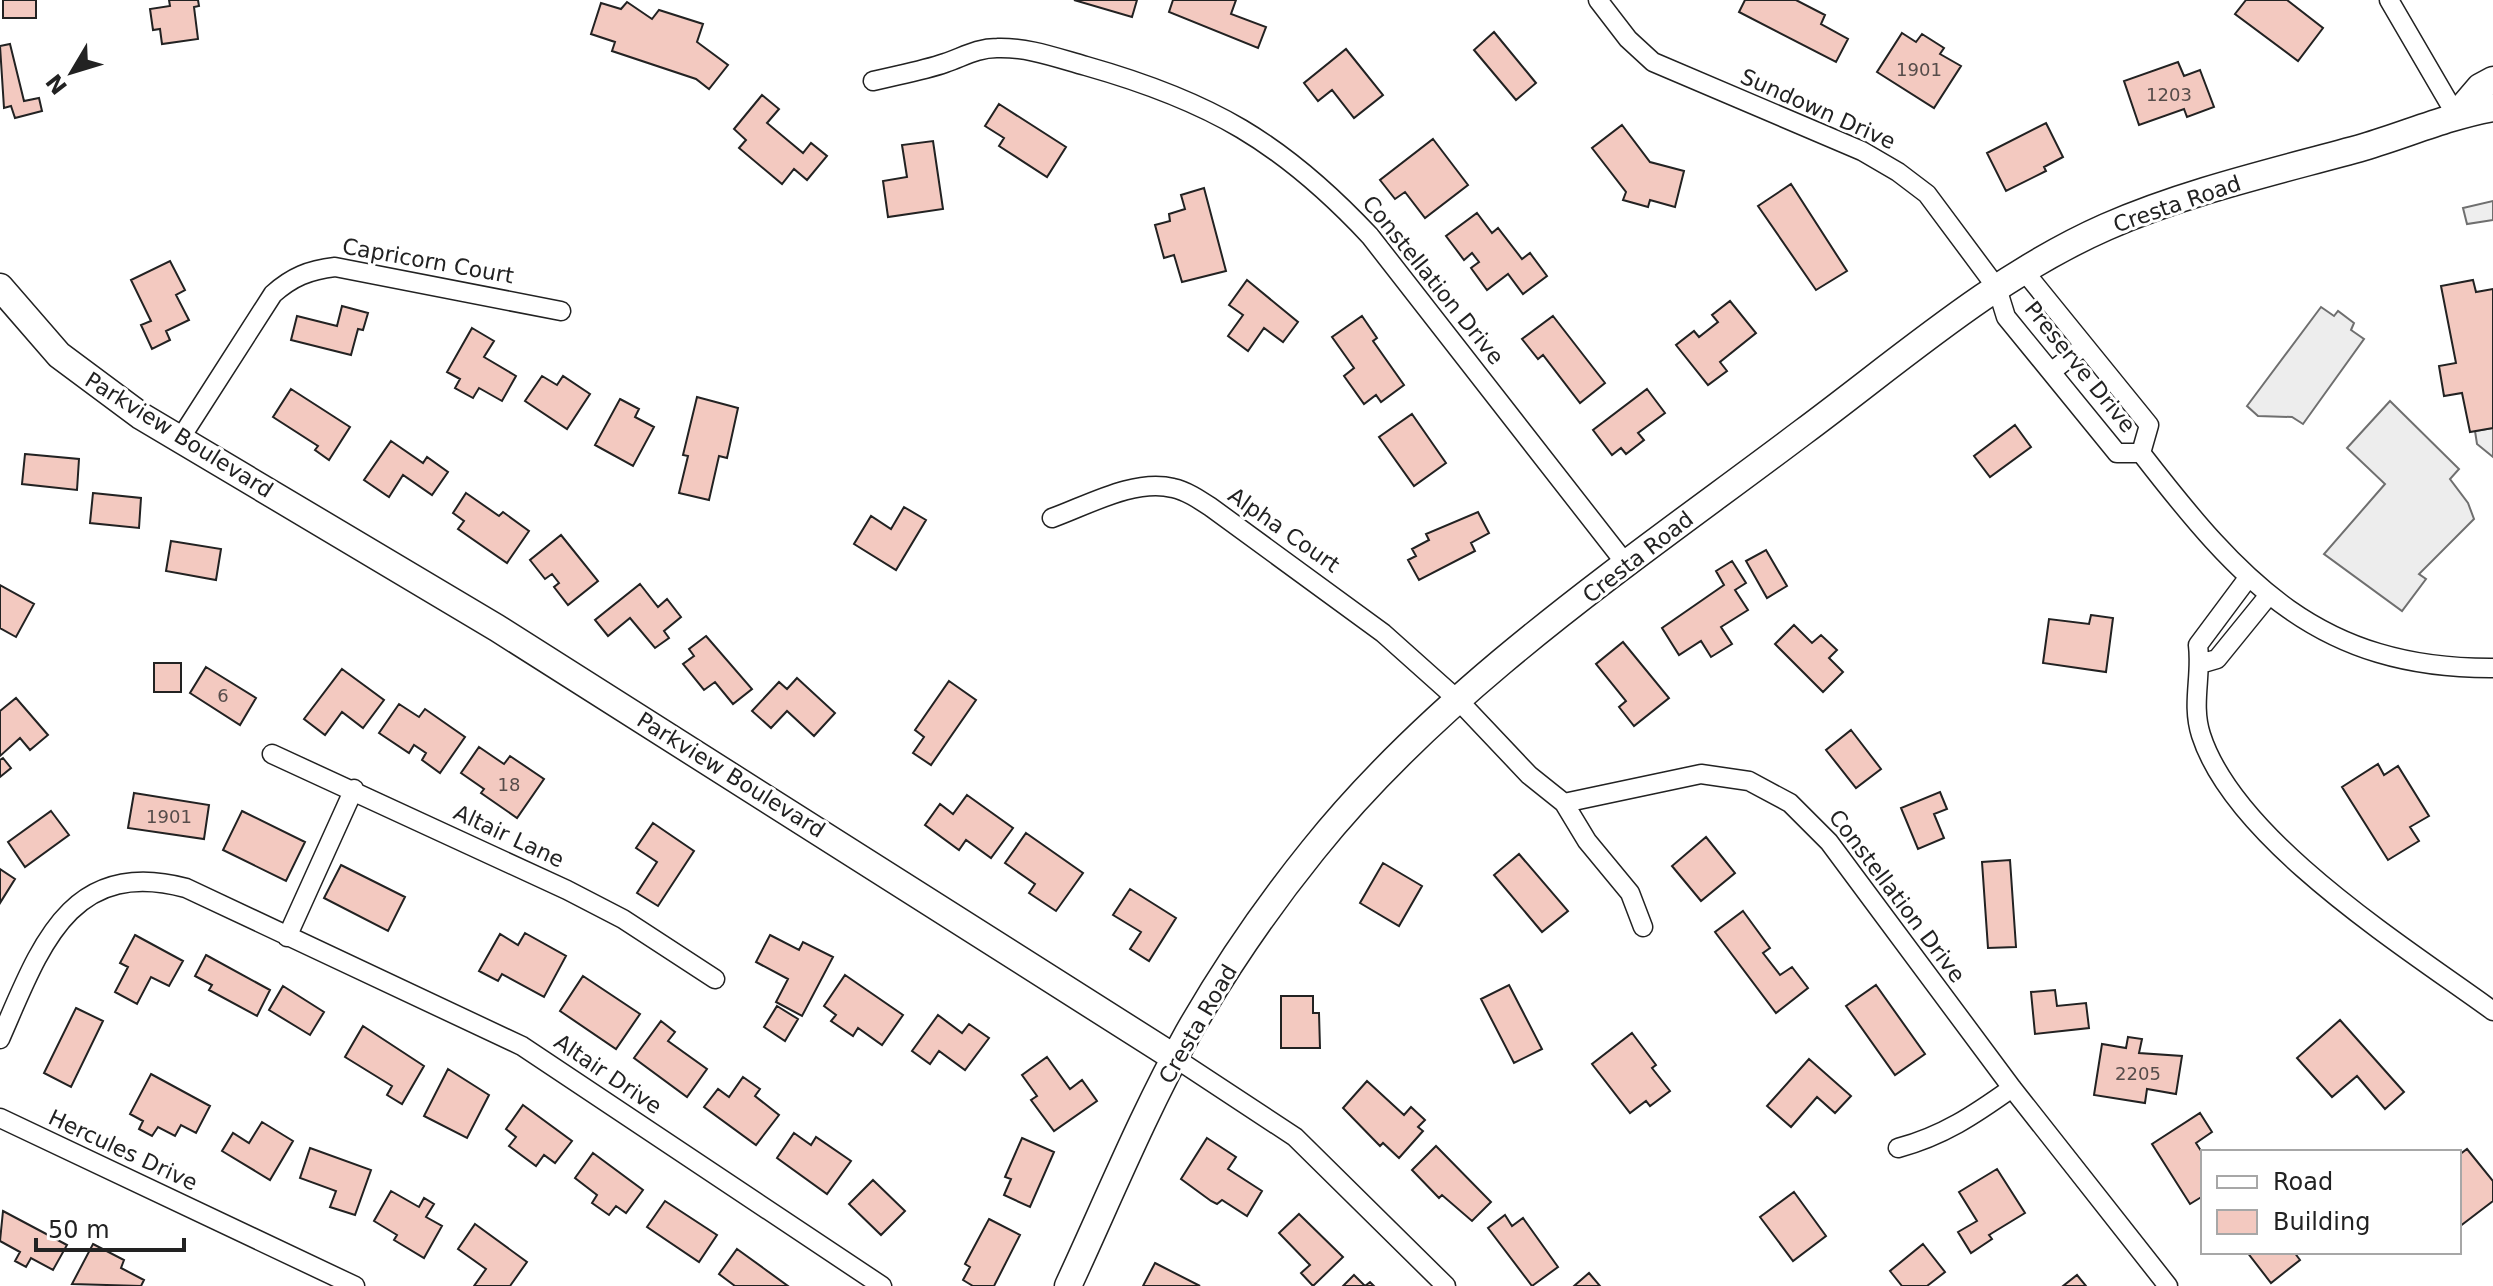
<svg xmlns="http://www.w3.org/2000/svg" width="2493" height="1286" font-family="'DejaVu Sans',sans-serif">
	<rect width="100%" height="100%" fill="#fff"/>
	<!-- green -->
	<path fill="#eee" stroke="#6f6f6f" stroke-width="2" d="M2493,201V220L2467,224L2463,208Z
		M2493,428V457L2477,444L2475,431Z"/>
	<!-- parking -->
	<path fill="#ededed" stroke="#6f6f6f" stroke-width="2" d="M2321,307L2334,316L2338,311L2354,323L2351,330L2364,339L2303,424L2292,417L2258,416L2247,406Z
		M2390,401L2459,469L2450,479L2468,503L2474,519L2419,574L2426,579L2402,611L2324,554L2385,484L2347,448Z"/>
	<!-- building -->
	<path fill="#f3c9c0" stroke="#222" stroke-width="2" d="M3,0H36V18H3Z
		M169,0H198L199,6L194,7L198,39L162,44L160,29L153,30L150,9L170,6Z
		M1074,0H1137L1132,17Z
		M1173,0H1236L1231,14L1266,27L1258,48L1169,12Z
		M1745,0H1796L1825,15L1821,24L1848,39L1836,62L1739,12Z
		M2246,0H2287L2323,28L2298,61L2235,14Z
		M627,2L652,19L659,10L703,24L697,42L728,65L709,89L696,79L612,51L615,42L591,34L601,3L621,9Z
		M1494,32L1536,83L1516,100L1474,50Z
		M1902,33L1916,42L1922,34L1944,48L1940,54L1961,66L1934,108L1877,72Z
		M10,44L24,101L39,98L42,111L15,118L11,106L4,108L0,46Z
		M1346,49L1383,95L1354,118L1332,90L1318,101L1304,83Z
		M2178,62L2184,76L2200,70L2214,107L2187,117L2184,109L2139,125L2124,81Z
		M762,95L779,109L767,123L803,153L811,143L827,156L807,180L794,169L782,184L739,148L746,140L734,129Z
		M999,104L1066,147L1047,177L999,146L1004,138L985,126Z
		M2046,123L2063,157L2044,167L2046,171L2006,191L1987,153Z
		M1622,125L1650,162L1684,171L1675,207L1650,200L1648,207L1623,200L1626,192L1592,148Z
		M1433,139L1468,185L1425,218L1405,192L1395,199L1380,180Z
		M933,141L943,209L888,217L883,181L907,177L902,145Z
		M1791,184L1847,271L1816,290L1758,206Z
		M1204,188L1226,271L1182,282L1174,255L1164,258L1155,225L1170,221L1169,214L1185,209L1181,195Z
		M1477,213L1492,233L1498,228L1522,259L1530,253L1547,276L1523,294L1508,274L1487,290L1471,268L1479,262L1472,253L1464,260L1446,236Z
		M170,261L185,290L176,295L189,320L166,331L170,340L152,349L141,325L151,321L131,280Z
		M1247,280L1298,322L1283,342L1264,328L1248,351L1228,336L1243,315L1229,305Z
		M2473,280L2476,292L2493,289V428L2470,432L2462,393L2444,396L2439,366L2456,363L2441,286Z
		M1730,301L1756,333L1720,362L1727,371L1708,385L1676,345L1694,331L1699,337L1718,322L1712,315Z
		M342,306L368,313L363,330L358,329L351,355L291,340L297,316L337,326Z
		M1362,316L1377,338L1373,341L1404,385L1381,402L1376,395L1364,404L1344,376L1354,368L1332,337Z
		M1553,316L1605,383L1580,403L1543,355L1538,359L1522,339Z
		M472,328L494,341L484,357L516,376L502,401L479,388L473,398L455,388L460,379L447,372Z
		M542,376L557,385L563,376L590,394L567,429L525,401Z
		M291,389L350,427L329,460L315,450L318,446L273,417Z
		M1647,389L1665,413L1638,433L1644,440L1626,454L1621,448L1612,455L1593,430Z
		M697,397L738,408L727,458L719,456L709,500L679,493L688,456L683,455Z
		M620,399L639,409L635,417L654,427L633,466L595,445Z
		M1412,414L1446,463L1414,486L1379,437Z
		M2015,425L2031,447L1990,477L1974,456Z
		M391,441L423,463L427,457L448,472L432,495L403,475L389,497L364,480Z
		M25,454L79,459L77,490L22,484Z
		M93,493L141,498L139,528L90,523Z
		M466,493L499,516L503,512L529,531L507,563L458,529L464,521L453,513Z
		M904,507L926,520L896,570L854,544L871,516L891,529Z
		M1478,512L1489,533L1471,543L1475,551L1419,580L1408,560L1416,556L1412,549L1429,540L1426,534Z
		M561,535L598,581L568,605L554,587L559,583L552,574L545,579L530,560Z
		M171,541L221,549L216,580L166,571Z
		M1766,550L1787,586L1767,598L1746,561Z
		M1732,561L1746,583L1735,590L1748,610L1721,627L1732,644L1711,657L1701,641L1679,655L1662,628L1724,585L1716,571Z
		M640,584L658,607L667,599L681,617L664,631L669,638L655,648L630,618L608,636L595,620Z
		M0,585L34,604L16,637L0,628Z
		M2091,615L2113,618L2106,672L2043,663L2049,619L2089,624Z
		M1794,625L1812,643L1821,635L1837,650L1829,658L1843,672L1823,692L1775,644Z
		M706,636L752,689L733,704L715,682L704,690L683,664L694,656L689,649Z
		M1623,642L1669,698L1634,726L1619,707L1626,701L1596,664Z
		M154,663H181V692H154Z
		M206,667L256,698L240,725L190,693Z
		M342,669L384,700L363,728L342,712L325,735L304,719Z
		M797,678L835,713L814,736L787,711L771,728L752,711L779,682L787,689Z
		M949,681L976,700L931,765L913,753L924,737L915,730Z
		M16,698L48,735L30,750L20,738L0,756V711Z
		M399,704L419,717L425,709L465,737L440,773L422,760L426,753L414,745L409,753L379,733Z
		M1851,730L1881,769L1856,788L1826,750Z
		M479,747L504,764L510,756L544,779L517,818L481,793L484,789L461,773Z
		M3,758L11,768L0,777V760Z
		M2378,764L2384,775L2398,766L2429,816L2410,827L2419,841L2388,860L2342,787Z
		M1940,792L1947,809L1934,814L1944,838L1918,849L1901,808Z
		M134,793L209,805L204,839L128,828Z
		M967,795L1013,828L991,858L966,840L959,850L925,825L940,804L953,814Z
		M51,811L69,835L25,867L8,842Z
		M242,811L305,842L286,881L223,850Z
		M653,823L694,851L658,906L637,893L657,862L636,848Z
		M1026,833L1083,873L1056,911L1029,893L1035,884L1005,863Z
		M1706,837L1735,873L1701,901L1672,866Z
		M1519,854L1568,911L1542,932L1494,875Z
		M2010,860L2016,947L1988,948L1982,862Z
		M1383,863L1422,886L1399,926L1360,903Z
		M341,865L405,897L388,931L324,898Z
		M0,869L15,879L0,903Z
		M1130,889L1176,918L1149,961L1130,949L1141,932L1113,915Z
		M1743,911L1770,948L1763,953L1780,975L1792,967L1808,988L1776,1013L1715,932Z
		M525,933L566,956L544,997L502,974L498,981L479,971L500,934L518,945Z
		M135,935L183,961L169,986L151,977L137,1004L115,992L128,967L120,963Z
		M770,935L799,950L803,942L833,957L802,1016L776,1002L788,979L756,962Z
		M206,955L270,990L257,1016L209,990L212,985L195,976Z
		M845,975L903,1015L882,1045L858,1028L853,1036L831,1021L836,1015L824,1006Z
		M583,976L640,1014L616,1049L560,1011Z
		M1509,985L1542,1049L1514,1063L1481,999Z
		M1876,985L1925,1054L1895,1075L1846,1006Z
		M283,986L324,1012L310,1035L269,1010Z
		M2055,990L2057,1006L2086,1003L2089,1028L2035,1034L2031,992Z
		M1281,996H1313V1013H1319L1320,1048H1281Z
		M777,1006L798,1019L785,1041L764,1027Z
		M76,1008L103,1021L71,1087L44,1073Z
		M938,1015L962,1033L969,1024L989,1038L965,1070L939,1051L930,1064L912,1051Z
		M2340,1020L2404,1092L2385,1109L2357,1076L2332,1097L2297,1058Z
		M661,1021L675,1032L668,1041L707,1069L687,1097L634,1058Z
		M363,1026L424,1066L402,1104L387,1095L392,1086L345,1057Z
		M1632,1033L1656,1065L1652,1068L1670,1091L1650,1106L1646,1101L1630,1113L1592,1064Z
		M2128,1037L2142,1039L2139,1053L2182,1056L2176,1094L2147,1089L2145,1103L2094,1095L2102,1044L2126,1048Z
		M1047,1057L1070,1089L1082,1080L1097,1101L1054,1131L1031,1100L1037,1096L1022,1075Z
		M1809,1059L1851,1096L1835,1113L1817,1097L1791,1127L1767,1106Z
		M448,1069L489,1095L467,1138L424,1116Z
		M151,1074L210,1106L196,1133L181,1125L175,1136L158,1127L152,1136L139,1129L143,1121L130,1114Z
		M743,1077L760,1089L755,1096L779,1115L756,1145L704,1107L718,1089L729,1097Z
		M1367,1081L1404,1115L1411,1107L1425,1120L1418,1127L1423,1131L1399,1158L1383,1143L1380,1146L1343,1108Z
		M523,1105L572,1141L555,1163L544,1155L536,1166L509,1146L516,1137L506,1129Z
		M2200,1113L2212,1132L2196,1143L2203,1154V1196L2190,1204L2152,1144Z
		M262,1122L293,1141L270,1180L222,1151L233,1133L249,1143Z
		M794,1133L811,1145L816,1137L851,1161L827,1194L777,1158Z
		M1022,1138L1054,1152L1030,1207L1004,1195L1011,1179L1005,1177Z
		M1207,1138L1236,1157L1228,1169L1262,1191L1247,1216L1222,1200L1217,1204L1211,1201L1181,1179Z
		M1436,1146L1491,1202L1472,1221L1442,1195L1439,1198L1412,1170Z
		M310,1148L371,1170L355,1215L330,1207L336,1191L300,1178Z
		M2467,1149L2493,1181V1201L2459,1227V1155Z
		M593,1153L643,1190L626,1213L616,1206L609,1215L592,1203L597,1195L575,1178Z
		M1997,1169L2025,1213L1989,1235L1992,1239L1971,1253L1958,1232L1977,1221L1959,1192Z
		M873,1180L905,1211L881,1235L849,1204Z
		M391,1191L419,1207L424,1198L434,1204L426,1217L442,1226L424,1258L394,1240L397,1235L374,1221Z
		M1794,1192L1826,1236L1793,1261L1760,1217Z
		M665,1201L717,1235L699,1262L647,1227Z
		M3,1211L67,1245L53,1270L31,1258L26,1267L15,1261L20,1252L0,1241Z
		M1299,1214L1343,1257L1313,1286L1301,1273L1310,1265L1279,1233Z
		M1505,1215L1512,1226L1523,1218L1558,1267L1532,1286L1488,1228Z
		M989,1219L1020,1235L994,1286H973L963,1280L970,1267L965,1264Z
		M475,1224L527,1262L510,1286H474L486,1269L458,1249Z
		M93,1244L124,1260L121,1268L144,1280L141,1286L72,1284Z
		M1923,1244L1945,1272L1927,1286H1902L1890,1271Z
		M737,1249L788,1286H735L719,1274Z
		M2247,1252H2294L2300,1260L2271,1283Z
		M1155,1263L1200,1286H1143Z
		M1589,1273L1600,1286H1574Z
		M1354,1275L1365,1286L1370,1282L1374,1286H1343Z
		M2077,1275L2086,1286H2063Z"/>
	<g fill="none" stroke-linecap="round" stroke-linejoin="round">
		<!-- street casing -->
		<g stroke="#222" stroke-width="21">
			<path id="street" d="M1598,0L1628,39L1653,62L1862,151L1898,172L1927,194L1997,288L2006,317L2117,453H2141
				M2389,0L2456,115
				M873,81C897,75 922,71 945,63C963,57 977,48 997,48C1028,47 1057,58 1086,66C1210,101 1282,142 1370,236L1626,564
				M2024,271L2149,425L2141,453
				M2051,372L2084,346
				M180,439L273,294C292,277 309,270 335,267L561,311
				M2141,453C2241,582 2318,669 2493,668
				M1052,518C1086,506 1135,478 1173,488C1187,491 1200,500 1212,508L1383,633L1458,700L1529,775L1564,803L1587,841L1630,893L1643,927
				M2248,578L2198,645C2202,676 2191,704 2201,735C2235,841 2405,947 2493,1011
				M2200,664L2217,659L2269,595
				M272,754L567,890L623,919L715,979
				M1564,803L1701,774L1749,781L1790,803L1829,842L2012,1088L2168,1286
				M287,937L354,789
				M0,1039C39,951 68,856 186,888L522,1046L882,1286
				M1175,1058L1295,1137L1446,1286
				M0,1118L355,1286
				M1898,1148C1943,1136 1974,1115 2012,1088"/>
		</g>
		<!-- secondary casing -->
		<g stroke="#222" stroke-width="29">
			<path id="secondary" d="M2456,115L2480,87L2493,80
				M0,287L59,355L141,416L497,628L1175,1058
				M1068,1286C1107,1202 1143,1114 1188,1033C1224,970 1267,907 1313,850C1444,686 1636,558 1803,432C1900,360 1995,276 2106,227C2188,191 2278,171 2364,147C2408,134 2448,116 2493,108"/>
		</g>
		<!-- street -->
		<use href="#street" stroke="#fff" stroke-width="18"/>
		<!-- secondary -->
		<use href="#secondary" stroke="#fff" stroke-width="26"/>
	</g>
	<g text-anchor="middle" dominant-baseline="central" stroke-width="6" stroke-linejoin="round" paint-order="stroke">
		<!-- number labels -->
		<g font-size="18" fill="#564c4a">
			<text x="1919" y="69">1901</text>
			<text x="2169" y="94">1203</text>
			<text x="223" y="695">6</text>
			<text x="509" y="784">18</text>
			<text x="169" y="816">1901</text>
			<text x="2138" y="1073">2205</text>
		</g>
		<!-- street labels -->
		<g font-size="22" fill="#222" stroke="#fff">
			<text transform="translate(1818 109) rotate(24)">Sundown Drive</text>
			<text transform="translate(2177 204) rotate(-19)">Cresta Road</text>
			<text transform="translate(428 261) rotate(10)">Capricorn Court</text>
			<text transform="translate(1433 280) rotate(51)">Constellation Drive</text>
			<text transform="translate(2080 367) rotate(51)">Preserve Drive</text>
			<text transform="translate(179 435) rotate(32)">Parkview Boulevard</text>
			<text transform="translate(1284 530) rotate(35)">Alpha Court</text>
			<text transform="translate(1638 557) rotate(-38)">Cresta Road</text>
			<text transform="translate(731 775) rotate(32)">Parkview Boulevard</text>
			<text transform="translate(509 836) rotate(25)">Altair Lane</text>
			<text transform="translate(1897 896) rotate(53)">Constellation Drive</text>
			<text transform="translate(1198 1024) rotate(-60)">Cresta Road</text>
			<text transform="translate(608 1074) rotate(34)">Altair Drive</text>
			<text transform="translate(123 1150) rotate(25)">Hercules Drive</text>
		</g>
	</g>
	<!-- legend -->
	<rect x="2201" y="1150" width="260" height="104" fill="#ffffff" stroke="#a7a7a7" stroke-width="2"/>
	<rect x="2217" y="1176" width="40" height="12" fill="#ffffff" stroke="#a7a7a7" stroke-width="2"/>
	<text x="2273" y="1190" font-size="24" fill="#222222">Road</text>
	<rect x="2217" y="1210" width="40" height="24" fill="#f3c9c0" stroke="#a7a7a7" stroke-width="2"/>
	<text x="2273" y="1230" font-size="24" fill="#222222">Building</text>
	<!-- north arrow -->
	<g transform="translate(72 72) rotate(232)" stroke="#ffffff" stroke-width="6" paint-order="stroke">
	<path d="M0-6L14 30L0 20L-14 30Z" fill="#222222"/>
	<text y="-12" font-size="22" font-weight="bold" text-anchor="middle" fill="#222222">N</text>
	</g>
	<!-- scale -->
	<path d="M36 1238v12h148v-12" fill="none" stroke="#222222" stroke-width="4"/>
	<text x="48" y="1238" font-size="24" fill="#222222" stroke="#ffffff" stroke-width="6" paint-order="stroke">50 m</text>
</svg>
